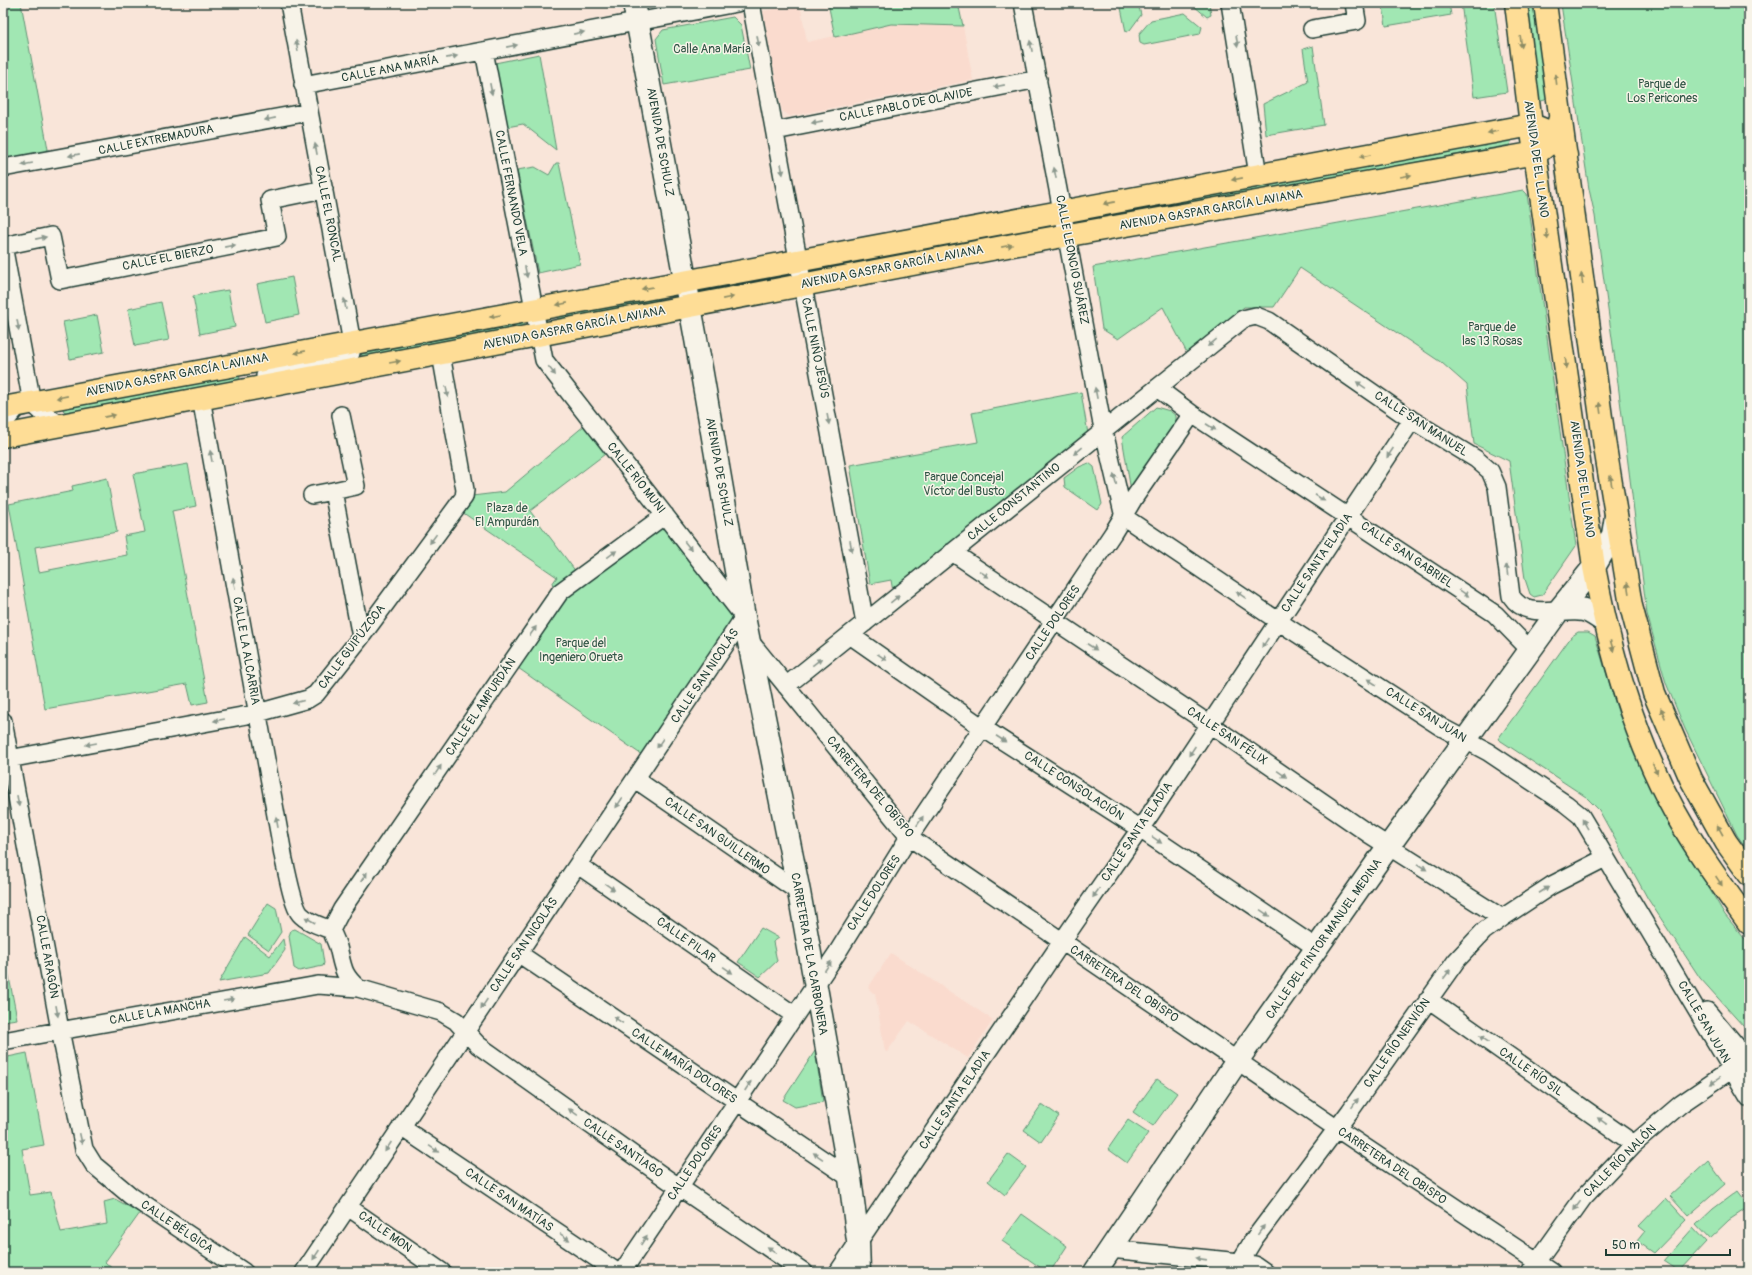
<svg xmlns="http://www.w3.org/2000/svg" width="1752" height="1275" font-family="Pangolin,sans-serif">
	<rect width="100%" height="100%" fill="#f9e5d9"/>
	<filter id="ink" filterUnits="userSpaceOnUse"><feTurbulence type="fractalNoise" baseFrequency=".025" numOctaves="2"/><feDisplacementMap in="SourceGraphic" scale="8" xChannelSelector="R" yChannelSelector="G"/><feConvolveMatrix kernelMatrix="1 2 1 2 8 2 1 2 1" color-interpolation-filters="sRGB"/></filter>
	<g filter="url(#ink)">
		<!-- built -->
		<path fill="#fadbce" d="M800,4L807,42L891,24L963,26L973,80L790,116L782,111L763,11Z
			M891,953L993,1020L968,1058L909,1021L887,1052L885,1051L875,993H873L868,988Z"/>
		<!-- green -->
		<path fill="#a1e7b3" stroke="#609274" d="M3,3H21L50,160L3,168Z
			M828,3H958L963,26L891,24L835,37Z
			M1120,3H1138L1141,15L1130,30L1126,32Z
			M1194,3H1209L1211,15L1207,17L1194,6Z
			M1402,3H1449L1451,15L1386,26L1383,6Z
			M1461,3H1494L1507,92L1474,97Z
			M1526,3H1536L1548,97L1545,100L1541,101L1538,98Z
			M1568,3H1749V852L1737,835L1685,729L1666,683L1647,614L1615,360L1595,216L1589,189L1561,4Z
			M1185,13L1202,27L1200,34L1144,45L1140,43L1139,34L1151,20Z
			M733,17L741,25L750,70L664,85L656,39L663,30Z
			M1313,46L1324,125L1266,135L1263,104L1308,82L1303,49Z
			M539,54L556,150L523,124L507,127L495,63Z
			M1512,139L1510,145L1100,220L1095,218L1094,215Z
			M556,163H559L580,264L538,273L517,170L535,167L549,175Z
			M1523,190L1527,194L1576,546L1542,595L1534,597L1530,594L1525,579L1509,461L1474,444L1467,385L1442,363L1300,268L1274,307H1244L1187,353L1163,307L1118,339L1102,329L1093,267Z
			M1037,227L1038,230L836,269L831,266V264Z
			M779,275L780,278L777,280L702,295L697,292V289Z
			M292,277L299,315L265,322L257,284Z
			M228,290L235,327L200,334L193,296Z
			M658,297L659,300L651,305L562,322L558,319L557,316Z
			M161,302L169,340L135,346L128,309Z
			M97,315L104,352L70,359L63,322Z
			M524,322L525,325L522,330L367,358L362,356L361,353L365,350Z
			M239,375L240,378L234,382L69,415L63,410L65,406Z
			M1081,392L1088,434L893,592L891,580L870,584L850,465L978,442L972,413Z
			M1156,407L1170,411L1176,416V424L1133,485H1130L1122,437Z
			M591,420L613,448L530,511L580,577L665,515L744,617L649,760L511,663L560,591L552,584L557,577L456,508L464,497L505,492Z
			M1089,463L1094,467L1102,504L1098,510L1065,487L1064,478L1079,467Z
			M188,464L196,506L172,511L208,702L192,705L187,684L45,709L9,504L73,491L72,486L107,478L117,532L35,547L39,572L127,555L124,536L145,532L133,474Z
			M1578,632H1588L1595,636L1619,715L1662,809L1725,915L1749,944V1030L1744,1027L1700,978L1648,899L1599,810L1586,797L1498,739L1571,637Z
			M268,903L276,908L281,932L269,950L248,935Z
			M761,928L779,938L773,942L777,961L760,977L738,962Z
			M295,929L321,944L324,963L323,966L299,971L294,968L289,936L291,930Z
			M245,937L270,956L283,939L285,950L269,973L219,982Z
			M3,945L17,1019L3,1021Z
			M815,1051L823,1102L795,1107L783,1100Z
			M27,1053L44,1145L22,1149L30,1195L51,1192L61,1232L107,1224L104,1202L115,1199L140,1213L105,1262L116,1272H3V1058Z
			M1157,1079L1177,1093L1153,1126L1133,1112Z
			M1042,1104L1059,1116L1041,1142L1024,1130Z
			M1128,1120L1148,1133L1127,1163L1108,1149Z
			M1008,1154L1026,1167L1005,1195L988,1181Z
			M1708,1161L1725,1184L1688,1216L1670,1196Z
			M1737,1191L1749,1207L1729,1220L1709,1239L1696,1225L1713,1209Z
			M1666,1198L1686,1220L1654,1253L1637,1241L1645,1231L1639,1226Z
			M1022,1214L1067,1246L1050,1272H1047L1002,1241Z
			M1693,1228L1706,1242L1679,1271L1664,1261Z"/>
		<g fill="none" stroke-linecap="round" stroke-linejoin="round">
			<!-- street casing -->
			<g stroke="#1f3d34" stroke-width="20">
				<path id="street" d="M751,3L865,623
					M1023,3L1101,419L1124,517L1290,629L1441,727L1488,752L1566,804L1581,816L1749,1098
					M1230,3L1258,175
					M1312,29L1357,21L1354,3
					M303,85L737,3
					M775,131L1038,79
					M3,168L309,112
					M3,245L32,403L45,415L61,425
					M3,246L51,236L60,280L277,237L270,200L324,189
					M265,376L342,357L351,353L352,343L289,3
					M1157,388L1192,414L1495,614L1530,650
					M201,398L284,860C287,872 293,906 300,914C307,922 321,926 331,930C333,935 336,941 338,947C343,967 342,974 358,988
					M341,415L356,486L333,491L361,637
					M3,420L7,419L19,405
					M312,495L333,491
					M952,552L1221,732L1369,834L1502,918
					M850,635L983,728L1140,829L1318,949
					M749,640L909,837L1336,1128L1552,1272
					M786,686L1243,319L1256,316L1269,321L1412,420L1476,459L1490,471L1497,487L1511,596C1523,614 1540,611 1559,610
					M3,721L60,1030L84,1149L94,1165L131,1196L244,1272
					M3,760L258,713L308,699L316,694L361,637L464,497L465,490L441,354
					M635,779L799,892
					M578,865L794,1015
					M331,930L342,909L560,592L665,515
					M518,953L850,1178
					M1428,999L1634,1144
					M1707,1011L1749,1061
					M3,1041L318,985L358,988L441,1012L456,1021L478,1045L667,1179L804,1272
					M401,1127L617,1272
					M348,1207L442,1272
					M1110,1249L1240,1262L1255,1265L1265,1272
					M304,1272L744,617L544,360L484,51
					M622,1272L837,953L909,837L1113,533L1134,498L1192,414
					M838,1272L1074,924L1149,816L1412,420
					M1231,1272L1240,1262L1254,1239L1350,1111L1456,961L1484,931L1502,918L1552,885L1605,858
					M1530,1272L1583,1198L1634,1144L1681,1104L1731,1070L1749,1054"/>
			</g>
			<!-- secondary casing -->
			<g stroke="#1f3d34" stroke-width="25">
				<path id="secondary" d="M634,3L696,339L744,617L799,892L850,1178L858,1241L859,1272
					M1559,610C1583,608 1586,608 1605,622
					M1095,1272L1237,1061L1378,861L1559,610L1594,567L1613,535L1616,516"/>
			</g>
			<!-- primary casing -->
			<g stroke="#1f3d34" stroke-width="25">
				<path id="primary" d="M1516,3L1531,125L1594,567C1610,651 1633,736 1675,812C1696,850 1723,887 1749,923
					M1545,3L1605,447L1631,606L1654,693L1691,779L1726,842L1749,874
					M3,408L1531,125C1553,132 1556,135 1566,155
					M3,436L1029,242L1536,153C1552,144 1556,135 1560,118"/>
			</g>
			<!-- street -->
			<use href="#street" stroke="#f7f3e8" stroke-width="17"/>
			<!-- secondary -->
			<use href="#secondary" stroke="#f7f3e8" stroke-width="22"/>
			<!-- primary -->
			<use href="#primary" stroke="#fedd96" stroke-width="22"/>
		</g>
		<!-- one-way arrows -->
		<defs><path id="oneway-solid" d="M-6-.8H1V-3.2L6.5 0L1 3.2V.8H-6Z"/></defs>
		<g fill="#8b988e">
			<use href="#oneway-solid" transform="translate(579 33) rotate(-11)"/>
			<use href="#oneway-solid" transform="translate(758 41) rotate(80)"/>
			<use href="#oneway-solid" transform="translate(1237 41) rotate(81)"/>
			<use href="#oneway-solid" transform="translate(297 46) rotate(-100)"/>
			<use href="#oneway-solid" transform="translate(512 46) rotate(-11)"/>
			<use href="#oneway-solid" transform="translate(1031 46) rotate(-101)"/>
			<use href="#oneway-solid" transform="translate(452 57) rotate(-11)"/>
			<use href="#oneway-solid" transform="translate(999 86) rotate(169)"/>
			<use href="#oneway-solid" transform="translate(491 89) rotate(79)"/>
			<use href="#oneway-solid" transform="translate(270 119) rotate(169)"/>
			<use href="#oneway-solid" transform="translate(817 122) rotate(169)"/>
			<use href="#oneway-solid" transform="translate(316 149) rotate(-101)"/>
			<use href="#oneway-solid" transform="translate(74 155) rotate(169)"/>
			<use href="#oneway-solid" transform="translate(27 164) rotate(170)"/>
			<use href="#oneway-solid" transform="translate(782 169) rotate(80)"/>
			<use href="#oneway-solid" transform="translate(1055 173) rotate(-101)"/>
			<use href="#oneway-solid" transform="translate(41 238) rotate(-11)"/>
			<use href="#oneway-solid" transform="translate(230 246) rotate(-11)"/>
			<use href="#oneway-solid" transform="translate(526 272) rotate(79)"/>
			<use href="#oneway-solid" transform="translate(345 304) rotate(-100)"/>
			<use href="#oneway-solid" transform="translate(18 325) rotate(80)"/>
			<use href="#oneway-solid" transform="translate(1212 343) rotate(141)"/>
			<use href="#oneway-solid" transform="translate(552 371) rotate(52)"/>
			<use href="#oneway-solid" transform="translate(1361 385) rotate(-145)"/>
			<use href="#oneway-solid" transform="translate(447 392) rotate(80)"/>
			<use href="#oneway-solid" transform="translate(1096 393) rotate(-101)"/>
			<use href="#oneway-solid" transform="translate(828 419) rotate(80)"/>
			<use href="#oneway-solid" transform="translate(1211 427) rotate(33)"/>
			<use href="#oneway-solid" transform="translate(1078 451) rotate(141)"/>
			<use href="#oneway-solid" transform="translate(1390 453) rotate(124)"/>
			<use href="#oneway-solid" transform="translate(211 456) rotate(-100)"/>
			<use href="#oneway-solid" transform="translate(1115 479) rotate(-104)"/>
			<use href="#oneway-solid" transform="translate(1320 498) rotate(33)"/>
			<use href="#oneway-solid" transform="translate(433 539) rotate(126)"/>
			<use href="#oneway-solid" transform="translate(688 546) rotate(52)"/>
			<use href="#oneway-solid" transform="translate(851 546) rotate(80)"/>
			<use href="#oneway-solid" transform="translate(612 554) rotate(-36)"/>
			<use href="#oneway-solid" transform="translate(1507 570) rotate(-97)"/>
			<use href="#oneway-solid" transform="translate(984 574) rotate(34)"/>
			<use href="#oneway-solid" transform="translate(234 583) rotate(-100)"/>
			<use href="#oneway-solid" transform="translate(1464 593) rotate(34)"/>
			<use href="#oneway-solid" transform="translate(1241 595) rotate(-146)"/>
			<use href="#oneway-solid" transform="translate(895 599) rotate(-39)"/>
			<use href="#oneway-solid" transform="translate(533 631) rotate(-55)"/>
			<use href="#oneway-solid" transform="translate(1265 643) rotate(124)"/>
			<use href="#oneway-solid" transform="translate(1092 647) rotate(33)"/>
			<use href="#oneway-solid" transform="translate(882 657) rotate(35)"/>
			<use href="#oneway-solid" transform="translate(817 662) rotate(-38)"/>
			<use href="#oneway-solid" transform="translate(1372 682) rotate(-147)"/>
			<use href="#oneway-solid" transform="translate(298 702) rotate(165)"/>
			<use href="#oneway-solid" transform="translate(219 720) rotate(170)"/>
			<use href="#oneway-solid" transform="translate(1001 739) rotate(33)"/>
			<use href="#oneway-solid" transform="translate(660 743) rotate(124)"/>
			<use href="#oneway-solid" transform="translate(91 744) rotate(170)"/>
			<use href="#oneway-solid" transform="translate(1192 751) rotate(124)"/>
			<use href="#oneway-solid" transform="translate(438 770) rotate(-56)"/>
			<use href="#oneway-solid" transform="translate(1282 774) rotate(35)"/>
			<use href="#oneway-solid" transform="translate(18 801) rotate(80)"/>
			<use href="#oneway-solid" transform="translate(619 803) rotate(124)"/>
			<use href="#oneway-solid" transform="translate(920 821) rotate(-56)"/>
			<use href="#oneway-solid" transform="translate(277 822) rotate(-100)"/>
			<use href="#oneway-solid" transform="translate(1585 824) rotate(-120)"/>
			<use href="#oneway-solid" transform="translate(1157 840) rotate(34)"/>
			<use href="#oneway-solid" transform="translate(1422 867) rotate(32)"/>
			<use href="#oneway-solid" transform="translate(364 877) rotate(-56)"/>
			<use href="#oneway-solid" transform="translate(610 887) rotate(35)"/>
			<use href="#oneway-solid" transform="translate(1544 890) rotate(-33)"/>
			<use href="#oneway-solid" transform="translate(1096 893) rotate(125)"/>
			<use href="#oneway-solid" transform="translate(1265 913) rotate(34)"/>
			<use href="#oneway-solid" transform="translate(310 920) rotate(-150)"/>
			<use href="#oneway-solid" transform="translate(828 966) rotate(-56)"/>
			<use href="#oneway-solid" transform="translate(728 970) rotate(35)"/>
			<use href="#oneway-solid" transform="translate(1447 974) rotate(-54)"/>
			<use href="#oneway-solid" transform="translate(229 1000) rotate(-10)"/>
			<use href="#oneway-solid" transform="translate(484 1004) rotate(124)"/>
			<use href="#oneway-solid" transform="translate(57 1011) rotate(80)"/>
			<use href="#oneway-solid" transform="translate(618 1020) rotate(-146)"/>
			<use href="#oneway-solid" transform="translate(1484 1039) rotate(-145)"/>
			<use href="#oneway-solid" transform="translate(1715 1081) rotate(146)"/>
			<use href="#oneway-solid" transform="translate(748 1086) rotate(-57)"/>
			<use href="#oneway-solid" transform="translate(1355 1103) rotate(-55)"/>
			<use href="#oneway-solid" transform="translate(573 1112) rotate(-145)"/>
			<use href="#oneway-solid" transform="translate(1602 1121) rotate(-145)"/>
			<use href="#oneway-solid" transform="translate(81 1139) rotate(77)"/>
			<use href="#oneway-solid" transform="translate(388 1147) rotate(124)"/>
			<use href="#oneway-solid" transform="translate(434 1149) rotate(34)"/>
			<use href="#oneway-solid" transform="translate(818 1156) rotate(-146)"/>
			<use href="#oneway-solid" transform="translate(1577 1206) rotate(126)"/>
			<use href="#oneway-solid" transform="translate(1261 1230) rotate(-54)"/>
			<use href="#oneway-solid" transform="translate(565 1237) rotate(34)"/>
			<use href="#oneway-solid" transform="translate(644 1240) rotate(-56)"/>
			<use href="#oneway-solid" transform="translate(772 1250) rotate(-146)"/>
			<use href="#oneway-solid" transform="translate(316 1255) rotate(124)"/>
			<use href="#oneway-solid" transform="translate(1201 1259) rotate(-172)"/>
		</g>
		<g fill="#8e8d65">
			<use href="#oneway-solid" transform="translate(1521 42) rotate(83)"/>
			<use href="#oneway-solid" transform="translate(1556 79) rotate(-97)"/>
			<use href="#oneway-solid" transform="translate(1493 132) rotate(169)"/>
			<use href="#oneway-solid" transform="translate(1365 156) rotate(170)"/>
			<use href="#oneway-solid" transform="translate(1406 176) rotate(-10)"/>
			<use href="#oneway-solid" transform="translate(1237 179) rotate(169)"/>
			<use href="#oneway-solid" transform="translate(1109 203) rotate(169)"/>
			<use href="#oneway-solid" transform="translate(1547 234) rotate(82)"/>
			<use href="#oneway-solid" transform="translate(1007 246) rotate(-11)"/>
			<use href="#oneway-solid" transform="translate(1582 279) rotate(-98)"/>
			<use href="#oneway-solid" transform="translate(647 288) rotate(170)"/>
			<use href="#oneway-solid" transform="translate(728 298) rotate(-11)"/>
			<use href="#oneway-solid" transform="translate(562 304) rotate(169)"/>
			<use href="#oneway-solid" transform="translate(495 316) rotate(170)"/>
			<use href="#oneway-solid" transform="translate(300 352) rotate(169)"/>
			<use href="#oneway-solid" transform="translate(395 362) rotate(-10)"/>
			<use href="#oneway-solid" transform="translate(1566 363) rotate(82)"/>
			<use href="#oneway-solid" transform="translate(62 397) rotate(169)"/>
			<use href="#oneway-solid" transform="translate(1600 408) rotate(-98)"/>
			<use href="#oneway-solid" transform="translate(110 416) rotate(-11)"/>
			<use href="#oneway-solid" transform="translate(1611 481) rotate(-99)"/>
			<use href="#oneway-solid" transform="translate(1628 588) rotate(-99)"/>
			<use href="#oneway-solid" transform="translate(1612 646) rotate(74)"/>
			<use href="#oneway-solid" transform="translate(1663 713) rotate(-113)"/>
			<use href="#oneway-solid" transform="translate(1655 769) rotate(65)"/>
			<use href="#oneway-solid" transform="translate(1720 830) rotate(-119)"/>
			<use href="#oneway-solid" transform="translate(1719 881) rotate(56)"/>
		</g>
	</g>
	<g text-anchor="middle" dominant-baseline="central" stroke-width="3" stroke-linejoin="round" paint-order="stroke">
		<!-- park labels -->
		<g font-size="12" fill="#325647" stroke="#f7f3e8">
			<text x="712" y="49">Calle Ana María</text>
			<text x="1662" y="84">Parque de<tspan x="1662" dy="14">Los Pericones</tspan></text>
			<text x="1492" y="327">Parque de<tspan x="1492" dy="14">las 13 Rosas</tspan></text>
			<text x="964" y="477">Parque Concejal<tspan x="964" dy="14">Víctor del Busto</tspan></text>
			<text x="507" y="508">Plaza de<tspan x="507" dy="14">El Ampurdán</tspan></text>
			<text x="581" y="643">Parque del<tspan x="581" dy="14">Ingeniero Orueta</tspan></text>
		</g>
		<!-- street labels -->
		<g font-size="12" fill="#1f3d34" stroke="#f7f3e8">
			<text transform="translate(390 69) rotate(-11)">CALLE ANA MARÍA</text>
			<text transform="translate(906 105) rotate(-11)">CALLE PABLO DE OLAVIDE</text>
			<text transform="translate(156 140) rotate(-11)">CALLE EXTREMADURA</text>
			<text transform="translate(660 142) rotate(80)">AVENIDA DE SCHULZ</text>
			<text transform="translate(1536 159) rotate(82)">AVENIDA DE EL LLANO</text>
			<text transform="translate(511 193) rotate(79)">CALLE FERNANDO VELA</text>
			<text transform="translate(1211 210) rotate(-10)">AVENIDA GASPAR GARCÍA LAVIANA</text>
			<text transform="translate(328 214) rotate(79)">CALLE EL RONCAL</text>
			<text transform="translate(168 258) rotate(-11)">CALLE EL BIERZO</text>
			<text transform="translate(1072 260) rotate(79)">CALLE LEONCIO SUÁREZ</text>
			<text transform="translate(892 267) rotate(-11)">AVENIDA GASPAR GARCÍA LAVIANA</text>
			<text transform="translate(574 328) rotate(-11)">AVENIDA GASPAR GARCÍA LAVIANA</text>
			<text transform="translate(815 348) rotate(79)">CALLE NIÑO JESÚS</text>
			<text transform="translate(177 375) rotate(-11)">AVENIDA GASPAR GARCÍA LAVIANA</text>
			<text transform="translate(1421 424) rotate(33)">CALLE SAN MANUEL</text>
			<text transform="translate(719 472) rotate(80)">AVENIDA DE SCHULZ</text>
			<text transform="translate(636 478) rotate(52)">CALLE RÍO MUNI</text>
			<text transform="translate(1582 479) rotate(82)">AVENIDA DE EL LLANO</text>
			<text transform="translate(1014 502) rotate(-39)">CALLE CONSTANTINO</text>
			<text transform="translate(1407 555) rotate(34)">CALLE SAN GABRIEL</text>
			<text transform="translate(1317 563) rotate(-56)">CALLE SANTA ELADIA</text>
			<text transform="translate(1053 623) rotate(-56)">CALLE DOLORES</text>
			<text transform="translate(352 647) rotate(-53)">CALLE GUIPÚZCOA</text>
			<text transform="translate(246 651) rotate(80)">CALLE LA ALCARRIA</text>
			<text transform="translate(705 676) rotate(-56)">CALLE SAN NICOLÁS</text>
			<text transform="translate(481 707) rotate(-56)">CALLE EL AMPURDÁN</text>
			<text transform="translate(1426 715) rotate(32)">CALLE SAN JUAN</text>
			<text transform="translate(1227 736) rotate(34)">CALLE SAN FÉLIX</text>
			<text transform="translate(1074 786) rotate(33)">CALLE CONSOLACIÓN</text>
			<text transform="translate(870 787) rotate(50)">CARRETERA DEL OBISPO</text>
			<text transform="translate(1137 832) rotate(-56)">CALLE SANTA ELADIA</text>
			<text transform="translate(717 836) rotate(35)">CALLE SAN GUILLERMO</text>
			<text transform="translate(874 893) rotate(-57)">CALLE DOLORES</text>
			<text transform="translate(1324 939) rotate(-55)">CALLE DEL PINTOR MANUEL MEDINA</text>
			<text transform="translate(686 940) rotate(35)">CALLE PILAR</text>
			<text transform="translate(524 945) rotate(-56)">CALLE SAN NICOLÁS</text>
			<text transform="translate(809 954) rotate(80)">CARRETERA DE LA CARBONERA</text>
			<text transform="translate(47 957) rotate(80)">CALLE ARAGÓN</text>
			<text transform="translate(1124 984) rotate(34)">CARRETERA DEL OBISPO</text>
			<text transform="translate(160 1012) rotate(-10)">CALLE LA MANCHA</text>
			<text transform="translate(1704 1022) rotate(60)">CALLE SAN JUAN</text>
			<text transform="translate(1397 1043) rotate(-55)">CALLE RÍO NERVIÓN</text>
			<text transform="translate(684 1066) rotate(34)">CALLE MARÍA DOLORES</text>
			<text transform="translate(1531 1072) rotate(35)">CALLE RÍO SIL</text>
			<text transform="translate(955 1100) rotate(-56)">CALLE SANTA ELADIA</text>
			<text transform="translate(623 1148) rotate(35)">CALLE SANTIAGO</text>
			<text transform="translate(1620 1161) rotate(-45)">CALLE RÍO NALÓN</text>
			<text transform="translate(695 1163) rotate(-56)">CALLE DOLORES</text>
			<text transform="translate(1392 1166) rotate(34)">CARRETERA DEL OBISPO</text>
			<text transform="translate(509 1200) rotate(34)">CALLE SAN MATÍAS</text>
			<text transform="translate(177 1227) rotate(34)">CALLE BÉLGICA</text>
			<text transform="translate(385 1232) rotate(35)">CALLE MON</text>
		</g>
	</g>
	<!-- margin -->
	<rect width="1752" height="1275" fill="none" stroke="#f7f3e8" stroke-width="16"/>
	<rect x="8" y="8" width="1736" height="1259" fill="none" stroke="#1f3d34" stroke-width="1.5" filter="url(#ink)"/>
	<!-- scale -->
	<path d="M1606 1249v6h124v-6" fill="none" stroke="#1f3d34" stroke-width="2"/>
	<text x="1612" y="1249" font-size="12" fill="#1f3d34" stroke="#f7f3e8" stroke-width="3" paint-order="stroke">50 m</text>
</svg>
